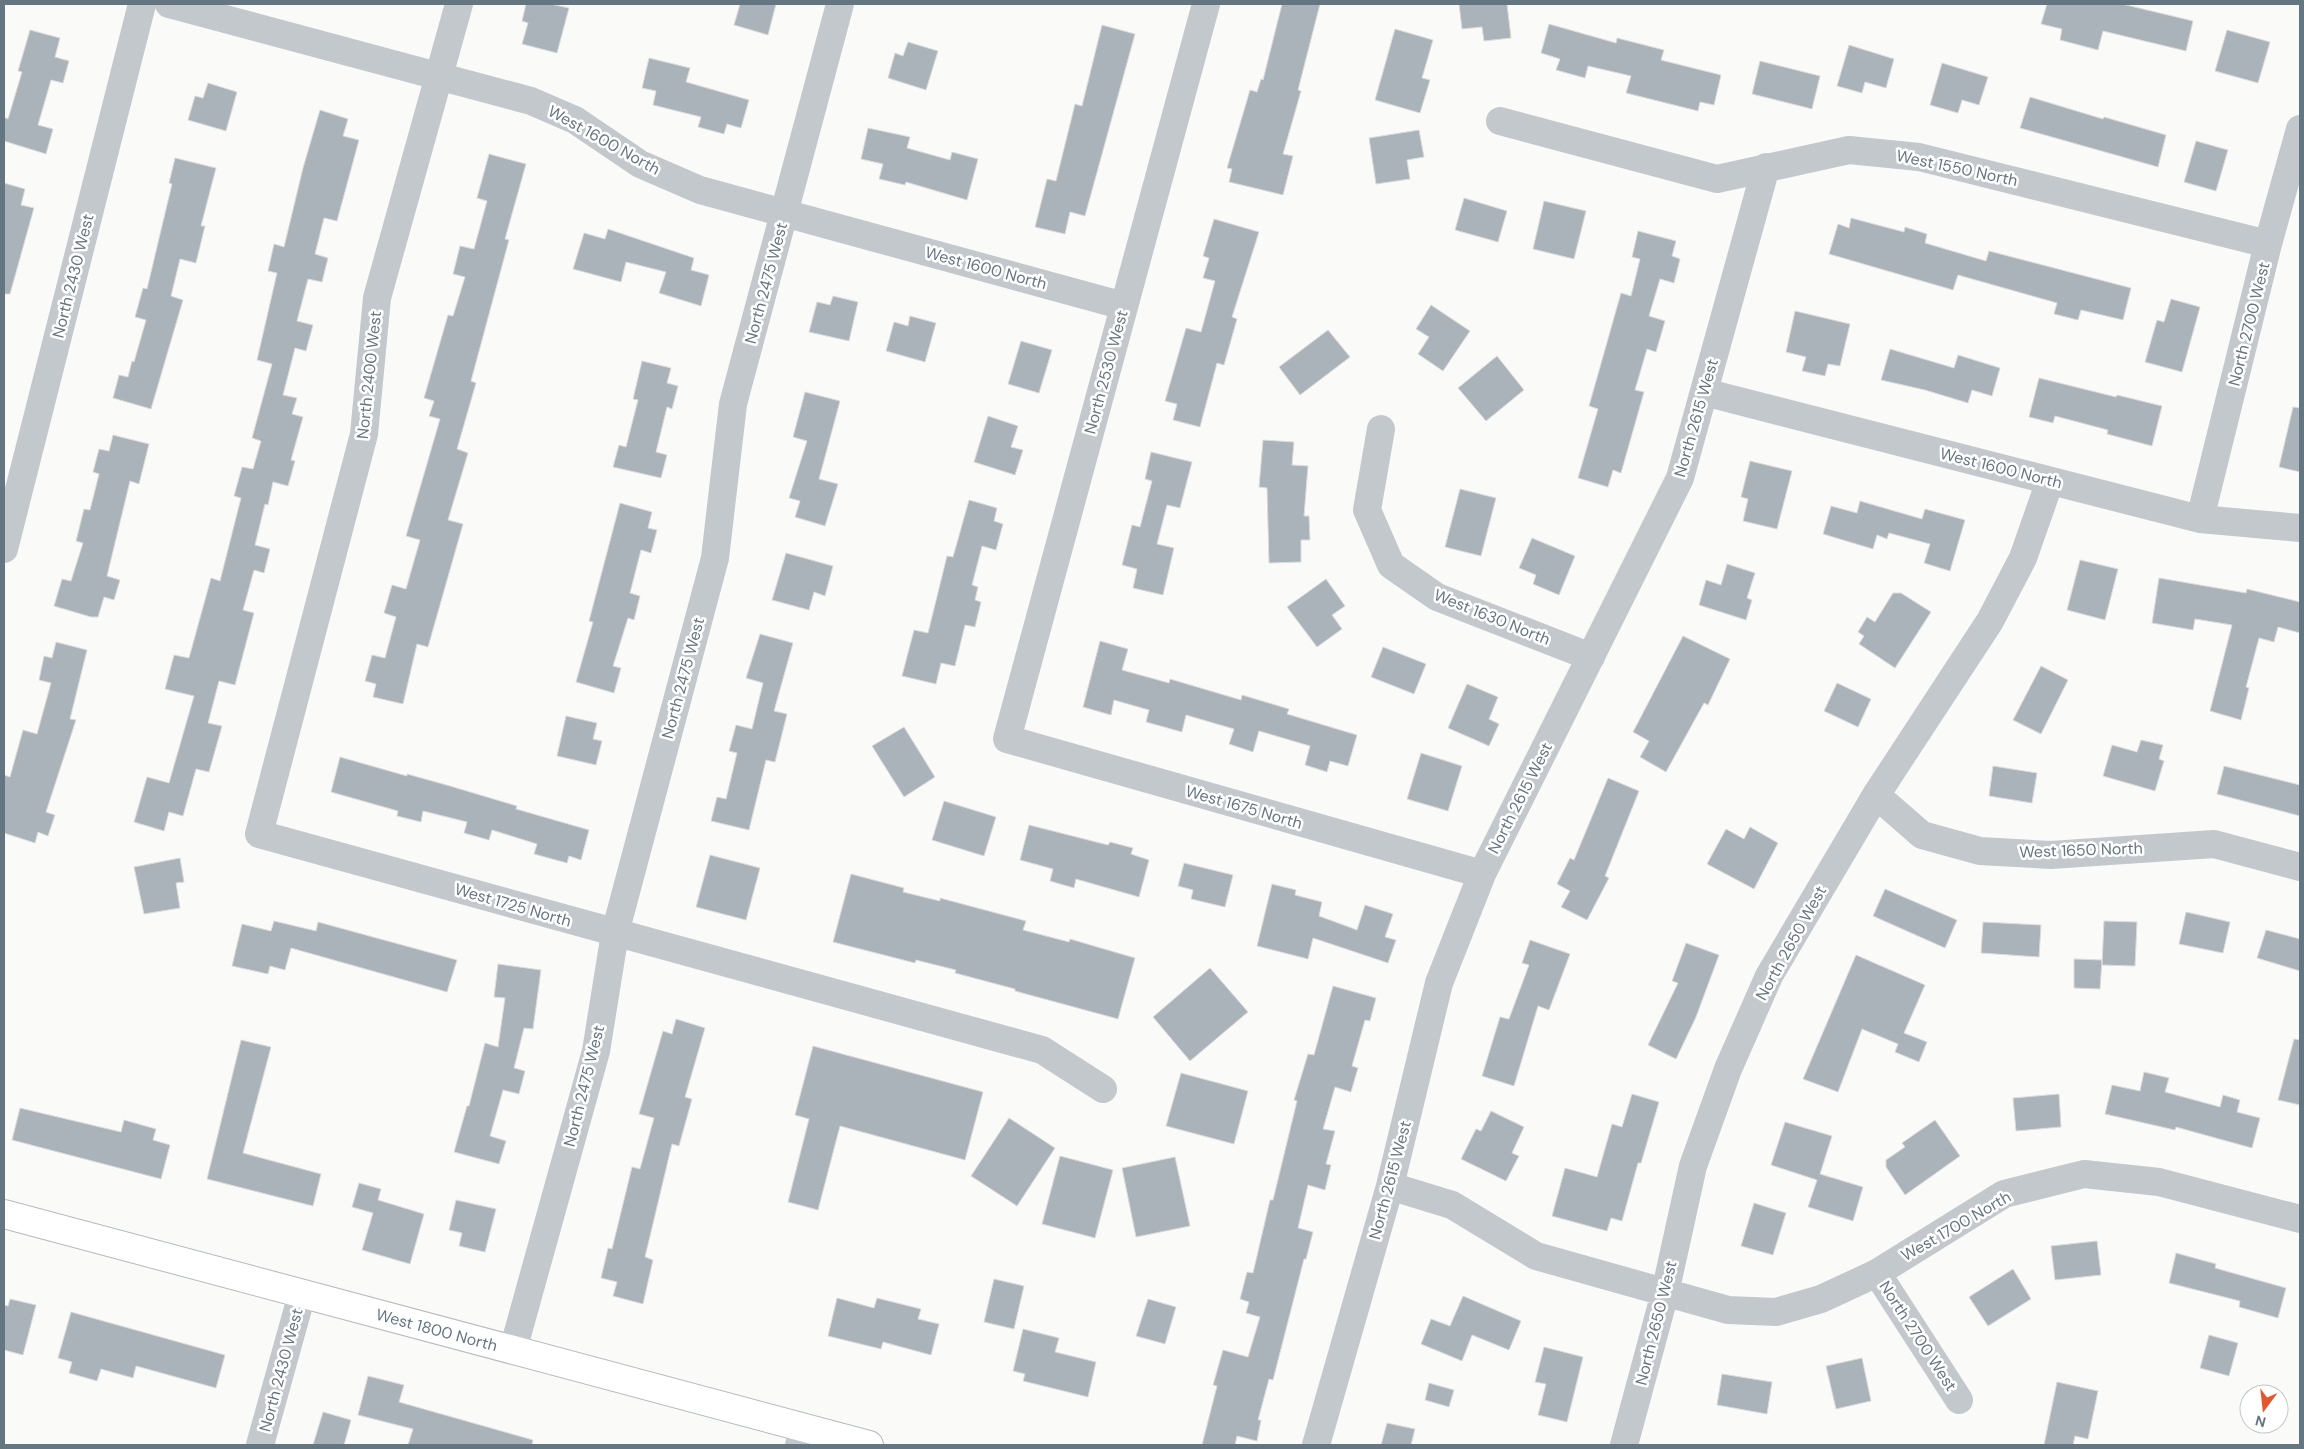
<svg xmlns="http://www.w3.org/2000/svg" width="2304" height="1449" font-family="'DM Sans',sans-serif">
	<rect width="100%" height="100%" fill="#fafaf8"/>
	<!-- building -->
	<path fill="#aab3b9" stroke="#dcdcda" d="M526,4H550L569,8L557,53L522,44L528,23L522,21Z
		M740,4H776L768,35L734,25Z
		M1282,4H1320L1298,90L1301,91L1283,154L1293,156L1283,195L1229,182L1232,169L1227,168L1250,90L1257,92L1261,79L1263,80Z
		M1459,4H1507L1511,38L1484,41L1482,27L1462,29Z
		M2047,4H2122L2193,21L2186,51L2103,31L2098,50L2060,40L2062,29L2041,24Z
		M1549,24L1616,43L1617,38L1664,50L1661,60L1721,75L1714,105L1700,102L1698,111L1626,93L1631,76L1588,66L1585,78L1556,70L1560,59L1541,53Z
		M1102,25L1135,34L1085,216L1070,212L1065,234L1035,227L1047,179L1056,181L1075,104L1082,106Z
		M1395,29L1433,40L1422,78L1430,80L1420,113L1375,100Z
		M30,30L60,38L55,57L69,61L63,83L51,80L38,125L53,129L46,154L4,141V117L8,119L22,72L18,71Z
		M2227,30L2270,42L2258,83L2215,71Z
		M908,42L938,51L926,90L888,78L895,53L903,56Z
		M1849,45L1894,59L1886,88L1865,82L1862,93L1837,86Z
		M649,58L690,68L686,82L749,100L741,128L727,124L724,134L698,127L701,117L653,105L656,91L642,88Z
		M1760,61L1820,76L1812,109L1752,94Z
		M1942,63L1988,77L1979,105L1962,100L1958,113L1930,105Z
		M208,83L237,92L226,131L188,120L195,96L203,98Z
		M2030,97L2103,119L2104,117L2166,135L2158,167L2020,128Z
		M320,110L348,119L343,136L359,140L337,221L324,218L315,254L328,258L322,282L308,279L297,321L313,325L306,351L295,348L283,395L297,398L292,414L303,417L291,460L295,461L288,486L273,482L268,505L265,504L255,545L270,549L264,573L254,570L243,610L254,613L235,685L219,681L208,723L222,726L209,772L196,769L183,816L169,812L164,831L134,822L147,777L169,783L194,696L165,689L174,655L189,658L211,578L220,581L241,498L234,496L242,467L253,469L261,441L252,438L272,364L257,360L277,273L268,271L274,244L284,247L303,168Z
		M868,128L910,137L907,148L950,160L952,152L978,159L967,200L906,182L905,185L879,179L883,164L861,159Z
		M1419,130L1424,157L1407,160L1410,179L1376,184L1369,138Z
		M2196,141L2228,150L2216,191L2184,182Z
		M489,154L526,164L505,239L509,240L471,381L476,383L457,449L468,453L448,520L463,524L428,647L417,644L403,704L373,697L376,684L365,681L372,655L385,658L396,617L384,613L392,585L406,589L420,540L406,536L440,419L429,416L434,401L424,398L448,315L453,316L465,277L453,274L460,246L474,249L487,201L477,198Z
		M175,158L216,168L201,226H205L196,263L180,259L171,296L183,300L151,409L113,398L119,375L128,377L132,361L134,362L146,320L135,317L143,288L147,289L172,184L169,183Z
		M4,183L25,189L21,205L34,208L10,294H4Z
		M1464,198L1507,211L1498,242L1455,230Z
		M1544,201L1586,211L1574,259L1533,249Z
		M1851,218L1904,232L1905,227L1927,234L1925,243L1986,261L1989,251L2131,288L2123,320L2081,310L2078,320L2054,314L2057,303L1958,275L1953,290L1829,254L1838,224L1849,228Z
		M1214,219L1259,232L1232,317L1237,319L1224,365L1217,363L1200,427L1173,420L1177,404L1165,401L1186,328L1201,332L1215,281L1203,278L1209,258L1203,256Z
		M608,229L694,258L691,270L709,275L701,306L659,293L666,272L626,262L621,282L573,269L584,233L605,239Z
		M1638,231L1676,241L1672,256L1680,259L1674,283L1660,279L1649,316L1665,321L1656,352L1647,349L1635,390L1644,392L1621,473L1613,470L1608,487L1578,478L1598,409L1589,406L1621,293L1631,296L1640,259L1632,257Z
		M833,296L858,302L849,341L809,332L817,302L830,305Z
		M2171,299L2200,307L2182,372L2145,362L2157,320L2164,322Z
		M1431,305L1470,331L1443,371L1418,354L1429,337L1416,329Z
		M1795,311L1850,324L1840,366L1828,364L1825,376L1802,371L1806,357L1786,352Z
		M910,316L936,323L925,362L886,351L894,322L908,326Z
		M1328,330L1350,357L1300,395L1279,367Z
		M1021,341L1052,350L1039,393L1008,384Z
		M1890,349L1954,368L1958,355L2000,368L1992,396L1972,390L1968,403L1925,390L1881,380Z
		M1497,356L1524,390L1486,421L1458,388Z
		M642,361L671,368L667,383L678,386L672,409L667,407L656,452L667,455L661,478L613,467L619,445L626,447L638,400L633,399Z
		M2039,378L2116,397L2117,395L2162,406L2152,446L2107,434L2108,430L2055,416L2053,423L2029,417Z
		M805,392L840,401L819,479L838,484L825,526L795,517L800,501L789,498L807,441L793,437Z
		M2293,407L2300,408V472L2279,467Z
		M988,416L1018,426L1011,447L1023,450L1015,475L974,462Z
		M113,435L149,444L139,484L130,481L107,576L120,580L114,600L104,597L98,617H91L54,606L62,579L71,581L83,543L76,541L84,509L90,510L99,474L93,472L99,449L109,451Z
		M1263,440L1294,442L1292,465L1308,466L1304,516H1309L1310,540H1301V562L1269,563L1267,488L1259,487Z
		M1151,452L1192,462L1180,508L1167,505L1157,544L1174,548L1163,595L1133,588L1137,569L1122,565L1132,525L1140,527L1152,481L1145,479Z
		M1750,461L1792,471L1777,529L1743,521L1748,499L1741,497Z
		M1460,489L1496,498L1481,556L1445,547Z
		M969,500L997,508L994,521L1003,524L996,550L982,546L972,585L978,587L975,600L981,602L975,627L965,625L955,666L941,663L936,684L902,676L914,630L928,633L947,556L953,557Z
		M1860,501L1922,519L1925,509L1965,520L1950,571L1924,563L1930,544L1889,533L1887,539L1877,535L1873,549L1823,534L1831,506L1857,513Z
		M620,503L652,512L648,528L657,530L651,553L641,550L630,593L640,596L634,620L628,618L613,666L621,668L614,693L576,682L593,622L589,621Z
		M1532,538L1575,556L1559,595L1533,584L1536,575L1519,568Z
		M786,553L833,566L825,596L814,592L809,610L772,600Z
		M2080,560L2118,569L2105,620L2067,610Z
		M1727,564L1755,573L1747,598L1752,600L1746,620L1699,605L1706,580L1721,585Z
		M2159,578L2246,593L2247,589L2300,602V633L2278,627L2274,642L2259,638L2246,687L2249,688L2241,720L2210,711L2232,625L2195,619L2193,630L2152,623Z
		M1326,579L1345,606L1332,615L1342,629L1317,647L1287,607Z
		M1893,593H1901L1931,612L1895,668L1859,644L1864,636L1858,632L1867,617L1875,622Z
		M760,634L793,643L774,711L787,714L775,762L766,760L749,830L711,821L717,797L726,799L737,753L729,751L736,725L752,729L763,683L746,678Z
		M1683,636L1730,659L1708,705L1704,703L1666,772L1640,757L1649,741L1633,732Z
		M1100,641L1128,649L1122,670L1169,683L1170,679L1241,700L1242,695L1289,709L1287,714L1357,735L1348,766L1330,761L1327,772L1305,765L1310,746L1259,731L1253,752L1229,744L1234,729L1186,715L1182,732L1146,722L1149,710L1114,700L1111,715L1083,707Z
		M56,642L87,650L70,719L76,720L46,812L55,815L48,836L38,832L35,843L4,833V775L10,777L23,730L37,734L51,683L39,680L44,656L52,658Z
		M1383,647L1426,664L1414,694L1371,677Z
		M2041,666L2068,680L2041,734L2013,720Z
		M1837,683L1871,699L1858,727L1824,711Z
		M1467,684L1498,697L1489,719L1499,724L1489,746L1448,728Z
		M566,716L597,723L593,739L602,741L596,765L557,756Z
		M904,727L935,777L904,797L872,746Z
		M2141,740L2163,745L2159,759L2164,761L2155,791L2103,776L2112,745L2137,752Z
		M1421,753L1462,766L1448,811L1407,799Z
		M340,757L407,776V774L450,786L517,806L516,809L589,830L581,860L569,856L567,863L534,854L537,844L492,830L489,840L464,833L467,822L423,811L421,822L397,816L398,811L331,792Z
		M1993,766L2037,773L2032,803L1989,796Z
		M2224,766L2300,785V816L2217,794Z
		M1608,778L1639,791L1605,876L1609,878L1587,920L1561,907L1570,891L1557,884L1570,858L1574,860Z
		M944,801L996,817L984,856L932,840Z
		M1029,825L1108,845L1110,842L1133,848L1131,854L1149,860L1139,897L1076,879L1074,888L1050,881L1053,869L1020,860Z
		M1750,827L1778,843L1754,889L1707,864L1726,829L1744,839Z
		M710,855L760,868L746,920L696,907Z
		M180,858L184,882L176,883L180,908L144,914L134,867Z
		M1184,863L1233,875L1225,907L1191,899L1193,890L1178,886Z
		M851,874L904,888L903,892L940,901V898L1026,921L1023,930L1069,942L1070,939L1135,958L1118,1019L1015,991V989L955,973L956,970L916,960L915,963L833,942Z
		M1272,884L1296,890L1295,895L1322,902L1319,916L1357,930L1365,905L1393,914L1385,937L1396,940L1388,963L1313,938L1308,959L1257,946Z
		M1885,889L1957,920L1945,948L1873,916Z
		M2186,912L2230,922L2223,953L2179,944Z
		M274,921L316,931L318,922L457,960L447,992L291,948L285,970L270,966L268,974L232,966L242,924L271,931Z
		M2104,921L2137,922L2135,966L2102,965Z
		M1983,922L2041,925L2039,957L1981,953Z
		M2266,930L2300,939V971L2257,958Z
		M1530,940L1570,954L1549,1010L1538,1006L1514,1086L1482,1076L1500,1017L1509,1019L1529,965L1522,963Z
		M1686,943L1719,955L1696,1017L1676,1059L1648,1045L1678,983L1672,981Z
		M1856,955L1925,985L1904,1033L1927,1042L1919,1062L1895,1052L1898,1044L1862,1029L1838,1092L1803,1079Z
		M2074,959L2102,960L2100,989L2074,988Z
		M498,964L541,970L533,1029L524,1028L514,1068L525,1071L519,1094L503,1090L490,1136L506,1141L499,1164L454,1152L467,1106H469L485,1043L498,1047L505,998L494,997Z
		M1210,968L1248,1012L1190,1061L1153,1017Z
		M1333,986L1376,998L1370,1021L1365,1020L1352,1066L1358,1068L1351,1092L1335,1087L1323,1129L1335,1131L1326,1164L1331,1165L1325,1190L1308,1185L1298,1228L1313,1232L1306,1259H1304L1273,1380L1269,1379L1258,1420H1261L1257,1441L1237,1436L1235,1445H1202L1217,1386L1213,1385L1223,1350L1248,1357L1260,1317L1246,1313L1249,1302L1240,1299L1247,1272L1253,1273L1270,1200H1273L1297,1101L1294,1100L1308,1054L1314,1055Z
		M676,1019L705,1028L685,1097L692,1099L679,1146L672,1144L645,1257L653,1260L643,1304L613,1296L617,1282L601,1278L608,1248L612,1249L632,1167L640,1169L654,1118L639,1114L656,1055L663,1031L672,1034Z
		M2294,1039L2300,1040V1105L2278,1100Z
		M241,1040L271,1047L243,1153L321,1174L313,1206L207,1179Z
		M813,1046L983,1092L965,1160L840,1126L818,1210L788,1202L809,1119L795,1115Z
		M2144,1072L2169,1078L2165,1092L2220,1107L2223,1095L2240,1100L2237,1112L2260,1118L2252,1148L2176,1127L2175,1130L2105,1114L2112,1085L2140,1091Z
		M1181,1073L1248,1091L1234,1144L1166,1126Z
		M1632,1094L1659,1102L1641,1163H1638L1622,1221L1611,1218L1607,1231L1552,1216L1565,1168L1597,1177L1612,1124L1622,1127Z
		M2059,1094L2061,1127L2016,1131L2013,1098Z
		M20,1108L121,1132L124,1120L156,1129L153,1140L170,1145L161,1179L12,1140Z
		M1491,1111L1524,1127L1512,1153L1519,1156L1506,1181L1461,1159L1476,1129L1481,1131Z
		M1009,1118L1055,1148L1017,1206L971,1176Z
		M1935,1120L1960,1156L1905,1195L1886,1167V1160L1905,1147L1902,1143Z
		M1785,1122L1832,1136L1820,1174L1863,1187L1853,1221L1808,1207L1817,1180L1771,1165Z
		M1060,1156L1113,1170L1095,1238L1042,1224Z
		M1175,1157L1190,1226L1136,1237L1122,1168Z
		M359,1183L381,1189L378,1200L424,1214L410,1264L362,1250L373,1213L352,1207Z
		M456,1200L496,1209L485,1252L459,1246L462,1233L449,1230Z
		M1754,1203L1786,1213L1773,1255L1741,1246Z
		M2097,1241L2101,1275L2055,1280L2051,1246Z
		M2176,1253L2216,1264L2215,1268L2286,1288L2278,1318L2239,1307L2240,1301L2169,1283Z
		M2013,1269L2031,1299L1988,1326L1969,1297Z
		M994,1279L1024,1286L1014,1329L984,1322Z
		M1463,1296L1521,1321L1509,1350L1472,1335L1462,1361L1421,1344L1431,1319L1450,1326Z
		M837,1298L874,1308L877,1298L921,1309L918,1319L939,1324L931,1355L883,1342L881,1349L828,1336Z
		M10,1299L36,1305L23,1355L4,1350V1305L8,1306Z
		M1148,1299L1176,1307L1165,1344L1136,1336Z
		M71,1312L225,1355L216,1388L136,1366L133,1378L101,1369L97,1381L69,1373L72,1362L58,1358Z
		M1023,1329L1059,1338L1055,1352L1096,1362L1088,1397L1023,1381L1025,1374L1013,1371Z
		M2209,1335L2238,1343L2229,1376L2200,1368Z
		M1544,1347L1583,1357L1567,1422L1538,1415L1546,1384L1535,1382Z
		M1862,1358L1871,1401L1836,1409L1826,1366Z
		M1722,1374L1772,1382L1767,1414L1717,1405Z
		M368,1376L404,1385L399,1402L533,1440L532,1445H408L413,1429L358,1415Z
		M2057,1382L2098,1391L2088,1439L2075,1436L2073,1445H2044Z
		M1429,1383L1454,1390L1449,1407L1425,1400Z
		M323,1412L351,1420L344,1445H313Z
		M1387,1423L1415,1429L1411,1445H1381Z"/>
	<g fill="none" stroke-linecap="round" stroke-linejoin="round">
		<!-- major casing -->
		<g stroke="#b5babe" stroke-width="30">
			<g id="major">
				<path id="s1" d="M4,1214L869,1445"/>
			</g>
		</g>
		<!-- minor -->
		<path stroke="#c3c8cc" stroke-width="28" d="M169,4L531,101L575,120L640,164L700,190L1124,306
			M459,4L377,298L364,434L259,834L1042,1050L1103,1089
			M1206,4L1007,739L1482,874
			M1500,121L1717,179L1849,150L1919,157L2268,244
			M1704,392L2200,519L2300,528
			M1381,429L1367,510L1391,565L1437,597L1591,657
			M2200,519L2268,244L2300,129
			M4,549L142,4
			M1876,795L1922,835L1980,851L2051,855L2214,844L2300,867
			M1390,1186L1452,1205L1536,1256L1728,1310L1776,1312L1821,1299L1877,1273L2004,1194L2084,1174L2159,1182L2300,1219
			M1877,1273L1959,1400
			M513,1350L596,1051L615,933L715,558L733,404L840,4
			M260,1445L302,1294
			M799,1445L804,1428
			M1316,1445L1390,1186L1439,983L1482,874L1680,478L1766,167
			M1624,1445L1665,1293L1693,1166L1728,1069L1769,976L1876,795L1990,621L2023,558L2050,481"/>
		<!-- major -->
		<use href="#major" stroke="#fff" stroke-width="28"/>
	</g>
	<g text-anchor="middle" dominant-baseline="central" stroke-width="5" stroke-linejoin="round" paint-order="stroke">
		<!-- street labels -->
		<g font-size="16" fill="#657683" stroke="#fff">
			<text transform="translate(604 140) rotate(29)">West 1600 North</text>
			<text transform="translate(1957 168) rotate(12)">West 1550 North</text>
			<text transform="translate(986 268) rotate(15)">West 1600 North</text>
			<text transform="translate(73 276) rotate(-76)">North 2430 West</text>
			<text transform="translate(766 283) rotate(-75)">North 2475 West</text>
			<text transform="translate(2249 324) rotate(-76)">North 2700 West</text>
			<text transform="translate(1106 372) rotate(-75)">North 2530 West</text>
			<text transform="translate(369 375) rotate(-84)">North 2400 West</text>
			<text transform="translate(1696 418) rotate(-74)">North 2615 West</text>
			<text transform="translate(2001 468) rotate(14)">West 1600 North</text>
			<text transform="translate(1492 617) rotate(22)">West 1630 North</text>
			<text transform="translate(683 678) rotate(-75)">North 2475 West</text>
			<text transform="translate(1520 798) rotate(-63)">North 2615 West</text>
			<text transform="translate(1244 807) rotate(16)">West 1675 North</text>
			<text transform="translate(2081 850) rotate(-2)">West 1650 North</text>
			<text transform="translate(513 905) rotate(16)">West 1725 North</text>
			<text transform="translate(1791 943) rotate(-61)">North 2650 West</text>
			<text transform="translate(584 1086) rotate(-76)">North 2475 West</text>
			<text transform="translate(1390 1180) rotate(-75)">North 2615 West</text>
			<text transform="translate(1956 1226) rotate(-30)">West 1700 North</text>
			<text transform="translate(1656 1323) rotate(-76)">North 2650 West</text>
			<text stroke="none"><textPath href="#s1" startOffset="448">West 1800 North</textPath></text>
			<text transform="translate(1918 1336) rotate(57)">North 2700 West</text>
			<text transform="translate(281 1370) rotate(-75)">North 2430 West</text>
		</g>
	</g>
	<!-- border -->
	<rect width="2304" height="1449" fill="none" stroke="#657683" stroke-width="10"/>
	<!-- north arrow -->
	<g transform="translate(2264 1409) rotate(195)"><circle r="24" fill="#ffffff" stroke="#c1c8cd"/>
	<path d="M0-4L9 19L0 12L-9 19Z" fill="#e4572e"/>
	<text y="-8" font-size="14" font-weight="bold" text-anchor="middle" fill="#657683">N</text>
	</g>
</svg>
